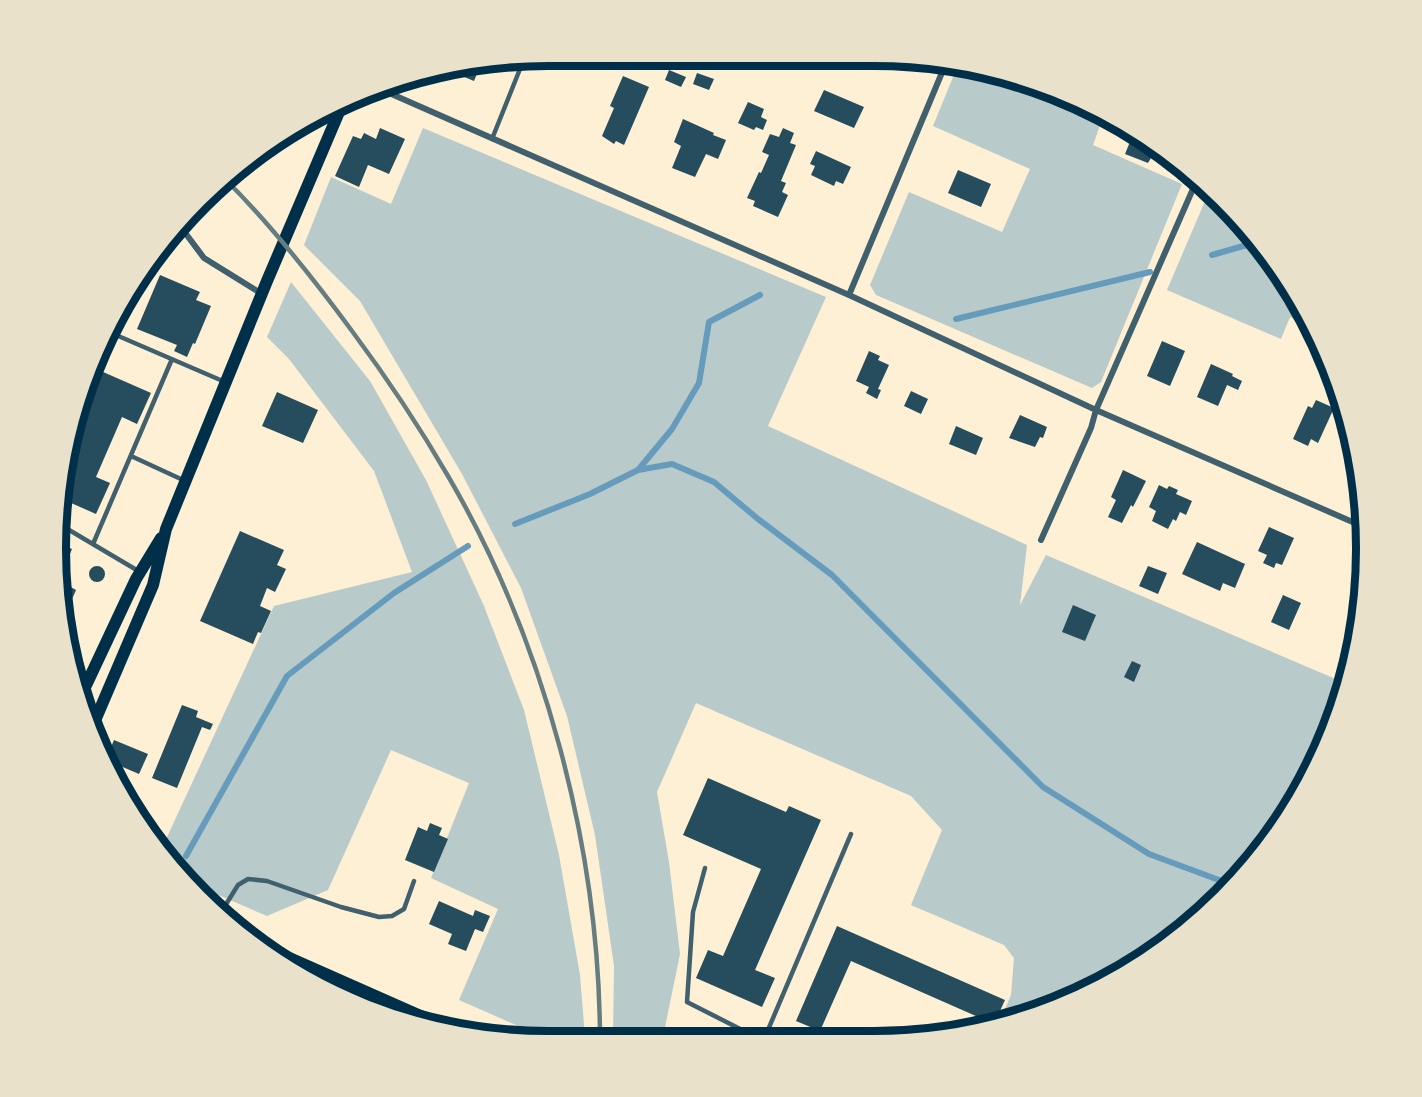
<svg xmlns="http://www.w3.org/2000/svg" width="1422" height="1097" font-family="'Noto Sans',sans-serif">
	<rect width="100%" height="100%" fill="#fdf0d5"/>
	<!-- green -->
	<path fill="#b9caca" d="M958,65L1001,72L1092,106L1104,114L1093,145L1182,184L1101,382L1092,388L876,295L870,285L909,192L1002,232L1030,169L933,126Z
		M423,128L826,297L768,426L1027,545L1020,605L1046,555L1345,683L1329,737L1283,823L1222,897L1147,959L1032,1015L999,1023L1011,995L1014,958L1004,945L911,905L942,830L911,796L696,703L657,792L669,862L680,954L663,1037H613L614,966L595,835L567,716L521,588L462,474L360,301L304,245L331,177L391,204Z
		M1208,194L1284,275L1311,326L1290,317L1281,339L1167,290Z
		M291,282L370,381L426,480L484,606L524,710L559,855L580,975L585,1037H543L459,1000L498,909L431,878L469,783L391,750L328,890L267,916L186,881L161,850L274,606L412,572L374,471L289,359L267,337Z"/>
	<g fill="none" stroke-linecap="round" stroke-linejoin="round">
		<!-- stream -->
		<path stroke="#669bbc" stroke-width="6" d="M1212,255L1254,243
			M956,319L1150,272
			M638,470L672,429L699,383L709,322L760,295
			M515,524L590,494L638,470L672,464L714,482L758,519L832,575L1043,787L1149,854L1219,880L1233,883
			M186,856L287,676L394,593L468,546"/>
	</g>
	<!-- building -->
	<path fill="#264d5e" d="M481,64L474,81L445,69Z
		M669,70L686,77L681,87L665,80Z
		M697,73L714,79L709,90L693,84Z
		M623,76L649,87L624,145L616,141L614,144L602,136L614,108L610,106Z
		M824,90L864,107L854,128L814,111Z
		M748,102L764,109L761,117L767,120L763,130L756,127L754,130L738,123Z
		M683,119L714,133L713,135L726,140L718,159L706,154L695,177L672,168L681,146L674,142Z
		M380,128L405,139L389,174L368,165L359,187L335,176L353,136L361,139L364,133L376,139Z
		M783,128L794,133L790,143L796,145L781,181L786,183L782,192L788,195L778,217L753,206L755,201L747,198L759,172L761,173L769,155L762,152L770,134L779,137Z
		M1134,132L1169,155V157L1162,154L1159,161L1151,158L1148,163L1125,154Z
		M816,151L851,167L843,184L836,181L834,186L811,175L815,166L810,164Z
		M958,170L991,184L981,207L948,193Z
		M160,275L200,292L196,300L211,306L195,344L193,343L187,357L174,351L177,345L137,329Z
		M1162,341L1185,351L1170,386L1147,376Z
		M869,351L880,356L878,360L889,365L878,389L881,390L877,399L866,393L869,387L856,381Z
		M1211,364L1233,374L1232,376L1242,381L1238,390L1227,385L1218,406L1197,397Z
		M94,368L151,393L137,424L122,417L96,477L110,483L96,514L62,499L72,421Z
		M911,391L928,399L921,414L904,406Z
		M277,392L318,410L303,443L262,426Z
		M1316,400L1334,408L1318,443L1311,439L1308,446L1293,439L1308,406L1312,408Z
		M1020,415L1047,427L1043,438L1040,437L1035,447L1009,438Z
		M956,426L983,438L976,455L949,444Z
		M1355,447L1357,453L1359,468L1350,464L1353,459L1351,458Z
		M1123,470L1146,481L1133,507L1131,505L1122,523L1108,517L1116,500L1111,497Z
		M1159,485L1167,489L1169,486L1178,490L1176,494L1192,501L1186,515L1180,512L1176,521L1173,519L1168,529L1152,521L1156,511L1149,507Z
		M1269,527L1294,538L1282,565L1276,563L1274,568L1263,563L1267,555L1258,551Z
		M240,531L284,550L277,565L286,569L275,592L267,588L260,606L271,611L261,633L258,632L253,644L200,621Z
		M56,542L72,549L64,569L58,567Z
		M1197,542L1245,564L1235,588L1223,583L1220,591L1182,574Z
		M89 574a8 8 0 1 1 16 0a8 8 0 1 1-16 0Z
		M1148,566L1167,573L1158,594L1139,586Z
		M60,581L76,590L69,606L66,604L64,609Z
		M1362,586H1363L1359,621L1356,619L1358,614L1351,612Z
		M1283,595L1301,603L1289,630L1271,622Z
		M1073,605L1096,615L1085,641L1062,632Z
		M1132,661L1141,665L1134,682L1124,677Z
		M182,705L198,711L196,717L213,724L210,730L202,727L177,788L152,778Z
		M114,740L148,754L139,774L111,762L108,754Z
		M708,778L786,812L789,806L821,820L755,970L775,978L762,1007L696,978L708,950L723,956L761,869L683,835Z
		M430,823L442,828L439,835L448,839L434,872L405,860L418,827L427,831Z
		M439,901L473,916L475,910L490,916L483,932L475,929L466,951L448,944L452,934L429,924Z
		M837,926L1005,1000L994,1024L851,961L820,1031L796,1021Z"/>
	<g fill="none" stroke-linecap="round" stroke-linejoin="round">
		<!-- service -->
		<path stroke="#3f606c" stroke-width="4.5" d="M492,139L524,59
			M109,332L225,382
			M131,456L183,480
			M59,524L140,572
			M93,544L172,359
			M705,868L693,912L687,1002L756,1037
			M220,914L238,885L248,879L267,881L341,907L379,917L392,916L404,909L414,881
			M765,1037L851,834"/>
		<!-- minor -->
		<path stroke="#3f606c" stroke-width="6" d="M380,89L849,295L1096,410L1364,527
			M180,226L204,258L262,294
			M849,295L946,63
			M1041,540L1091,428L1096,410L1196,182"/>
		<!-- secondary -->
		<path stroke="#003049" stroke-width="12" d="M81,696L136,579L161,538
			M94,723L153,585L166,529L267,281L342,105"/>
		<!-- primary -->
		<path stroke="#003049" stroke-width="15" d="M261,947L444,1028"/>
		<!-- rail -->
		<path stroke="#657d81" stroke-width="4.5" d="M226,180C273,227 313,278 352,331C387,378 419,426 448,476C544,640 599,847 600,1037"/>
	</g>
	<!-- crop -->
	<path d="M0 0H1422V1097H0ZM548 66H874A482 482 0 0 1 1356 548V549A482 482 0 0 1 874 1031H548A482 482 0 0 1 66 549V548A482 482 0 0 1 548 66Z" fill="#e9e1ca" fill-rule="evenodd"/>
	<path fill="none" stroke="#003049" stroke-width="8" d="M548 66H874A482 482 0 0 1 1356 548V549A482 482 0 0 1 874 1031H548A482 482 0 0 1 66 549V548A482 482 0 0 1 548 66Z"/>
</svg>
